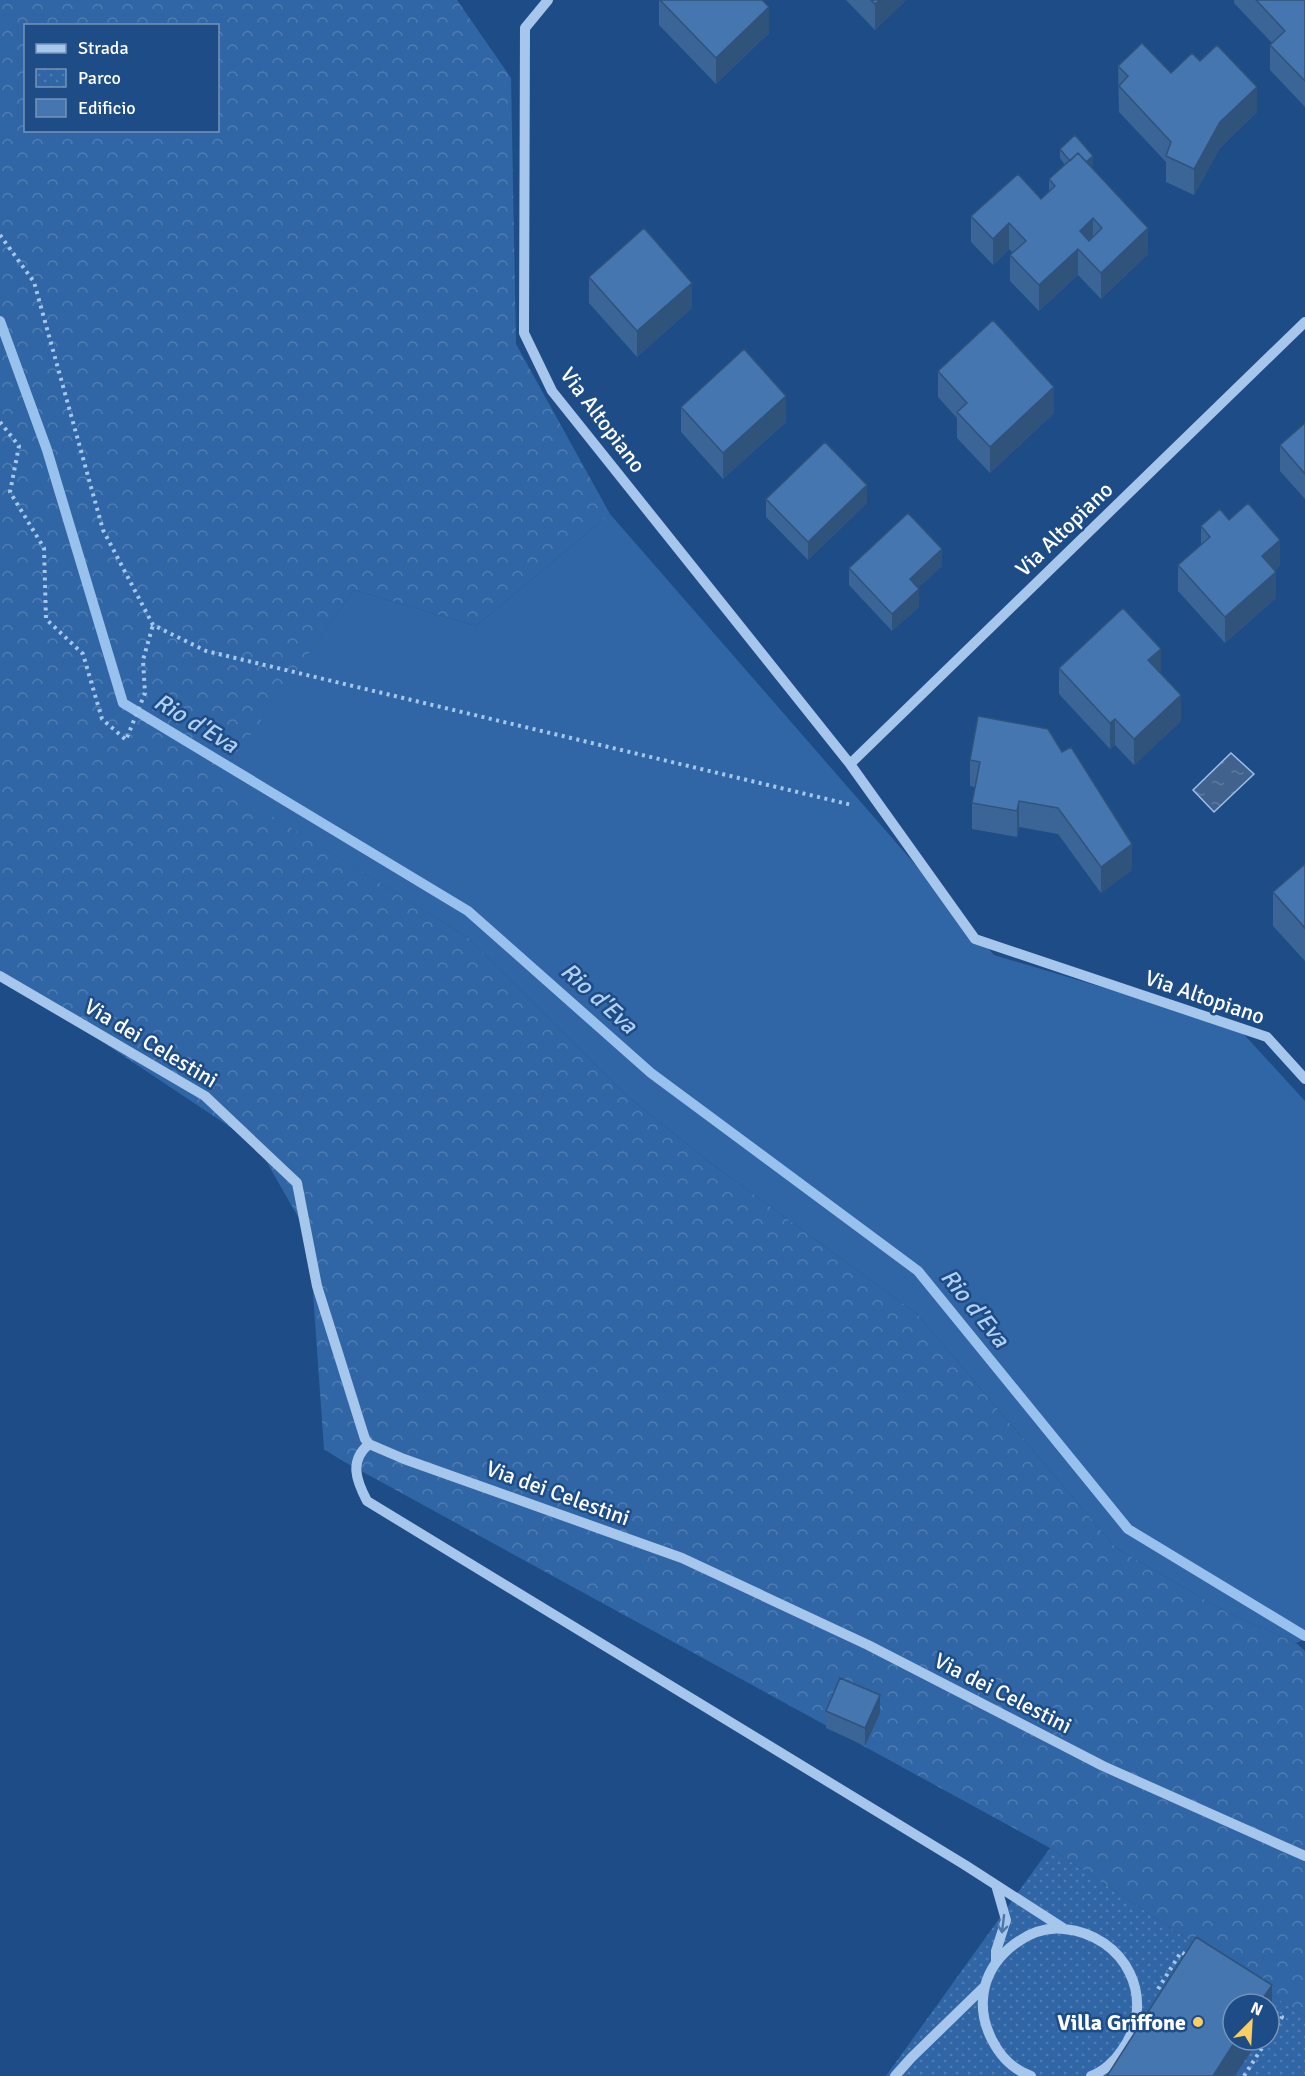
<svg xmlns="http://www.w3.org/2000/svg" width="1305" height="2076" font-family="Signika,sans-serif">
	<defs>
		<pattern id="forest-crowns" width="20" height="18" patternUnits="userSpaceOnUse" patternTransform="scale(1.5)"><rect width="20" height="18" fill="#3066a5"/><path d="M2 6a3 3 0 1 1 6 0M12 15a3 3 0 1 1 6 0" fill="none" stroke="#4f7db2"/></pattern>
		<pattern id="park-dots" width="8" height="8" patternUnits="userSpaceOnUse" patternTransform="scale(1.5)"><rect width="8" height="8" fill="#3066a5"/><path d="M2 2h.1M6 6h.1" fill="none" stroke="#4f7db2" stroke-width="1.8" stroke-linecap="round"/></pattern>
		<pattern id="water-ripples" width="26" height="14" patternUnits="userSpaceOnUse" patternTransform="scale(1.5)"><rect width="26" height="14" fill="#40628d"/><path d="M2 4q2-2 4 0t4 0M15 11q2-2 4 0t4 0" fill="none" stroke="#5d7a9e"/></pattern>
	</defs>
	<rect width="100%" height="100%" fill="#1d4c87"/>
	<!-- grass -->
	<path fill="#3066a5" d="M610,514L994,955L1238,1028L1305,1101V1639L1296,1643L1228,1613L1116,1548L917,1314L708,1161L627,1096L467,937L216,782L354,590L476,626Z"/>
	<!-- forest -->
	<path fill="url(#forest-crowns)" fill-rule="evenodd" d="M0,0H457L511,78L516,344L610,514L476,626L354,590L217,782L467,937L627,1096L708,1161L917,1314L1116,1548L1228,1613L1296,1643L1305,1651V2017L1050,1848L341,1460L324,1449L309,1236L257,1145L101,1041L0,979ZM26,26H218V130H26Z"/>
	<!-- park -->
	<path fill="url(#park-dots)" fill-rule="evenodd" d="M1050,1848L1305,2017V2076H886ZM1233,2004H1269V2040H1233Z"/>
	<!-- water -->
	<path fill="url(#water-ripples)" stroke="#99c1ed" stroke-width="1.5" d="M1231,753L1254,774L1214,812L1193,790Z"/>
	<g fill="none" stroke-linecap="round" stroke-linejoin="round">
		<!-- stream -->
		<path stroke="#99c1ed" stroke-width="10" d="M0,321L47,450L123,703L468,911L651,1073L918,1271L1128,1529L1305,1636"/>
		<!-- path -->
		<path stroke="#a6c6eb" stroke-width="4" stroke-dasharray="3 4.5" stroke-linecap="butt" d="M0,235L34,282L103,530L153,625L206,651L852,805
			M0,422L19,446L10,492L44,548L46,619L83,654L102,719L126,740L145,693L143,660L153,625
			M1158,1989L1181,1952L1188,1956
			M1269,2008L1282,2017L1269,2037
			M1244,2076L1267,2040"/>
		<!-- minor -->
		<path stroke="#a6c6eb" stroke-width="10" d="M548,0L525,28L524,333L552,391L850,764L975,939L1267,1037L1305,1079
			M850,764L1305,322
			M0,976L205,1096L297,1183L317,1286L365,1439L369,1444L404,1459L682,1558L868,1645L1103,1766L1305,1856
			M369,1444C349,1461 356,1480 367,1501L965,1865L1063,1928
			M996,1962V1951L1006,1920L996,1885
			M895,2076L911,2058L985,1986
			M1031,2076C997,2064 976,2021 985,1986C994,1953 1030,1925 1064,1929C1126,1935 1158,2000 1122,2050C1115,2061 1103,2072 1091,2076"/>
	</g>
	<!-- wall -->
	<path fill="#3b6597" d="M659,0H762L769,33L716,84L659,25Z
		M846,0H906L875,30Z
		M1234,0H1305V107L1270,70V45L1272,43L1234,3Z
		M1200,61L1257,112L1220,148L1194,195L1166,182V162L1119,112L1118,66L1171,73Z
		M1060,149L1093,165L1091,167L1148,254L1101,299L1078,275L1039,311L1010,281V255L1013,253L1009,249L993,265L971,242V216L1041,199L1049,191V179L1065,165L1060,158Z
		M589,277L692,308L637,357L589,303Z
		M938,371L1054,413L990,473L957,438V418L938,397Z
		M681,407L786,422L723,479L681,432Z
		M1305,423V499L1280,471V445Z
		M766,499L867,503L808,560L766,517Z
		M1201,526L1280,565L1275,570L1276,598L1225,643L1178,591V565L1201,546Z
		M942,566L918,588L919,607L892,631L849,585V568Z
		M1059,668L1161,674L1181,721L1134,765L1115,745L1110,749L1059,694Z
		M978,716L1132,870L1101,893L1058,834L1019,827L1017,837L972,829V803L975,787L970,786V760Z
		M1305,864V961L1273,926V892Z
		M826,1711L880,1713L865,1746L826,1728Z"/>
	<!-- shaded-wall -->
	<path fill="#30537b" d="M880,0H906L875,30V4Z
		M769,7V33L716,84V58Z
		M1257,87V112L1220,148L1194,195V169L1220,122Z
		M1093,156V165L1078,179V170Z
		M1093,218V244L1080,231Z
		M1009,223V249L993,265V239Z
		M1148,228V254L1101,299V273Z
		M1078,249V275L1039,311V285Z
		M692,283V308L637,357V331Z
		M1054,387V413L990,473V447Z
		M786,396V422L723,479V453Z
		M867,485V503L808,560V542Z
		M1280,540V565L1262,582V556Z
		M942,549V566L910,596V579Z
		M1276,572V598L1225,643V617Z
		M919,589V607L892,631V614Z
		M1161,649V675L1148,660Z
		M1181,695V721L1134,765V739Z
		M1115,719V745L1110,749V723Z
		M1019,801V827L1017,837V811Z
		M1132,844V870L1101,893V867Z
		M880,1695V1713L865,1746V1728Z
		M1272,1985V2018L1269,2022V2004H1259Z
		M1236,2040H1258L1235,2076H1213Z"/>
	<!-- building -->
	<path fill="#4576b0" stroke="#30537b" stroke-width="1.5" fill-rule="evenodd" d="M660,0H762L769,7L716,58Z
		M871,0H880L875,4Z
		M1256,0H1305V81L1270,45L1285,31Z
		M1142,43L1171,73L1192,53L1200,61L1217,45L1257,87L1220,122L1194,169L1166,156L1171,142L1119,86L1128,76L1118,66Z
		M1075,135L1093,156L1086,162L1078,153L1070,161L1060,149Z
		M1078,153L1148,228L1101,273L1078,249L1039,285L1010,255L1026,241L1009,223L993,239L971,216L1018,174L1041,199L1055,186L1049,179ZM1093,218L1102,228L1089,241L1080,231Z
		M644,228L692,283L637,331L589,277Z
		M993,320L1054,387L990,447L957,412L967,403L938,371Z
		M744,349L786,396L723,453L681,407Z
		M1305,423V474L1280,445Z
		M825,442L867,485L808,542L766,499Z
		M1248,503L1280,540L1262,556L1276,572L1225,617L1178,565L1210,537L1201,526L1220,509L1229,520Z
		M908,513L942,549L910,579L919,589L892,614L849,568Z
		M1123,608L1161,649L1148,660L1181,695L1134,739L1115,719L1110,723L1059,668Z
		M978,716L1048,729L1062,752L1071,747L1132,844L1101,867L1058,808L1019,801L1017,811L972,803L980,762L970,760Z
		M1305,864V928L1273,892Z
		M840,1678L880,1695L865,1728L826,1711Z
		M1196,1937L1272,1985L1259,2004H1233V2040H1236L1213,2076H1107Z"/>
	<!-- one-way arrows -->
	<defs><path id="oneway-shaft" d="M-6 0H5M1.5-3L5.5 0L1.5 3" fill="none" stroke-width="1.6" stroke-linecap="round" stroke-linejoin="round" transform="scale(1.5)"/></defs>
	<use stroke="#4d77aa" href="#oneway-shaft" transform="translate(1003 1924) rotate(97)"/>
	<!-- markers -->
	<circle fill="#fbce64" stroke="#1d4c87" stroke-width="2" cx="1198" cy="2022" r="6"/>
	<g text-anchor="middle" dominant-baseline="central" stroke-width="5" stroke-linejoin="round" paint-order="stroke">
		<!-- street labels -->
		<g font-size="22" fill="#fff" stroke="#1d4c87">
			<text transform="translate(603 420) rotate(53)">Via Altopiano</text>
			<text transform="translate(1064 529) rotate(-44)">Via Altopiano</text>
			<text transform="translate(1205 997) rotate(19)">Via Altopiano</text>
			<text transform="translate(151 1043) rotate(31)">Via dei Celestini</text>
			<text transform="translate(558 1493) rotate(20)">Via dei Celestini</text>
			<text transform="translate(1003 1693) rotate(27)">Via dei Celestini</text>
		</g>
		<!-- poi labels -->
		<g font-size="22" font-weight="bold" fill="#fff" stroke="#1d4c87" text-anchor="end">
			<text x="1186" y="2022">Villa Griffone</text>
		</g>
		<!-- water labels -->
		<g font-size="24" font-style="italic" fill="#b2d0f2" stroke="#1d4c87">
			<text transform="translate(196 723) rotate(31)">Rio d'Eva</text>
			<text transform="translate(599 998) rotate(42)">Rio d'Eva</text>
			<text transform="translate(975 1308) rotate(51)">Rio d'Eva</text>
		</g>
	</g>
	<!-- legend -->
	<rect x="24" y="24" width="195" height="108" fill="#1d4c87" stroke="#7794b7" stroke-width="1.5"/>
	<rect x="36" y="44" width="30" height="9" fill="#a6c6eb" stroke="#7794b7" stroke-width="1.5"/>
	<text x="78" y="54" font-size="18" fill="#ffffff">Strada</text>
	<rect x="36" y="69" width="30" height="18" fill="url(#park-dots)" stroke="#7794b7" stroke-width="1.5"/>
	<text x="78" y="84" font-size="18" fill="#ffffff">Parco</text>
	<rect x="36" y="99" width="30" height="18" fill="#4576b0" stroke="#7794b7" stroke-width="1.5"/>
	<text x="78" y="114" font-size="18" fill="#ffffff">Edificio</text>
	<!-- north arrow -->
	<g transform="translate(1251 2022) rotate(24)"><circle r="28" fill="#1d4c87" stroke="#7794b7" stroke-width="1.5"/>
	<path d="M0-4.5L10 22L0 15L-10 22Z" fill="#fbce64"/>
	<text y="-9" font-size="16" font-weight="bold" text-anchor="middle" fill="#ffffff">N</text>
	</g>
</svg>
